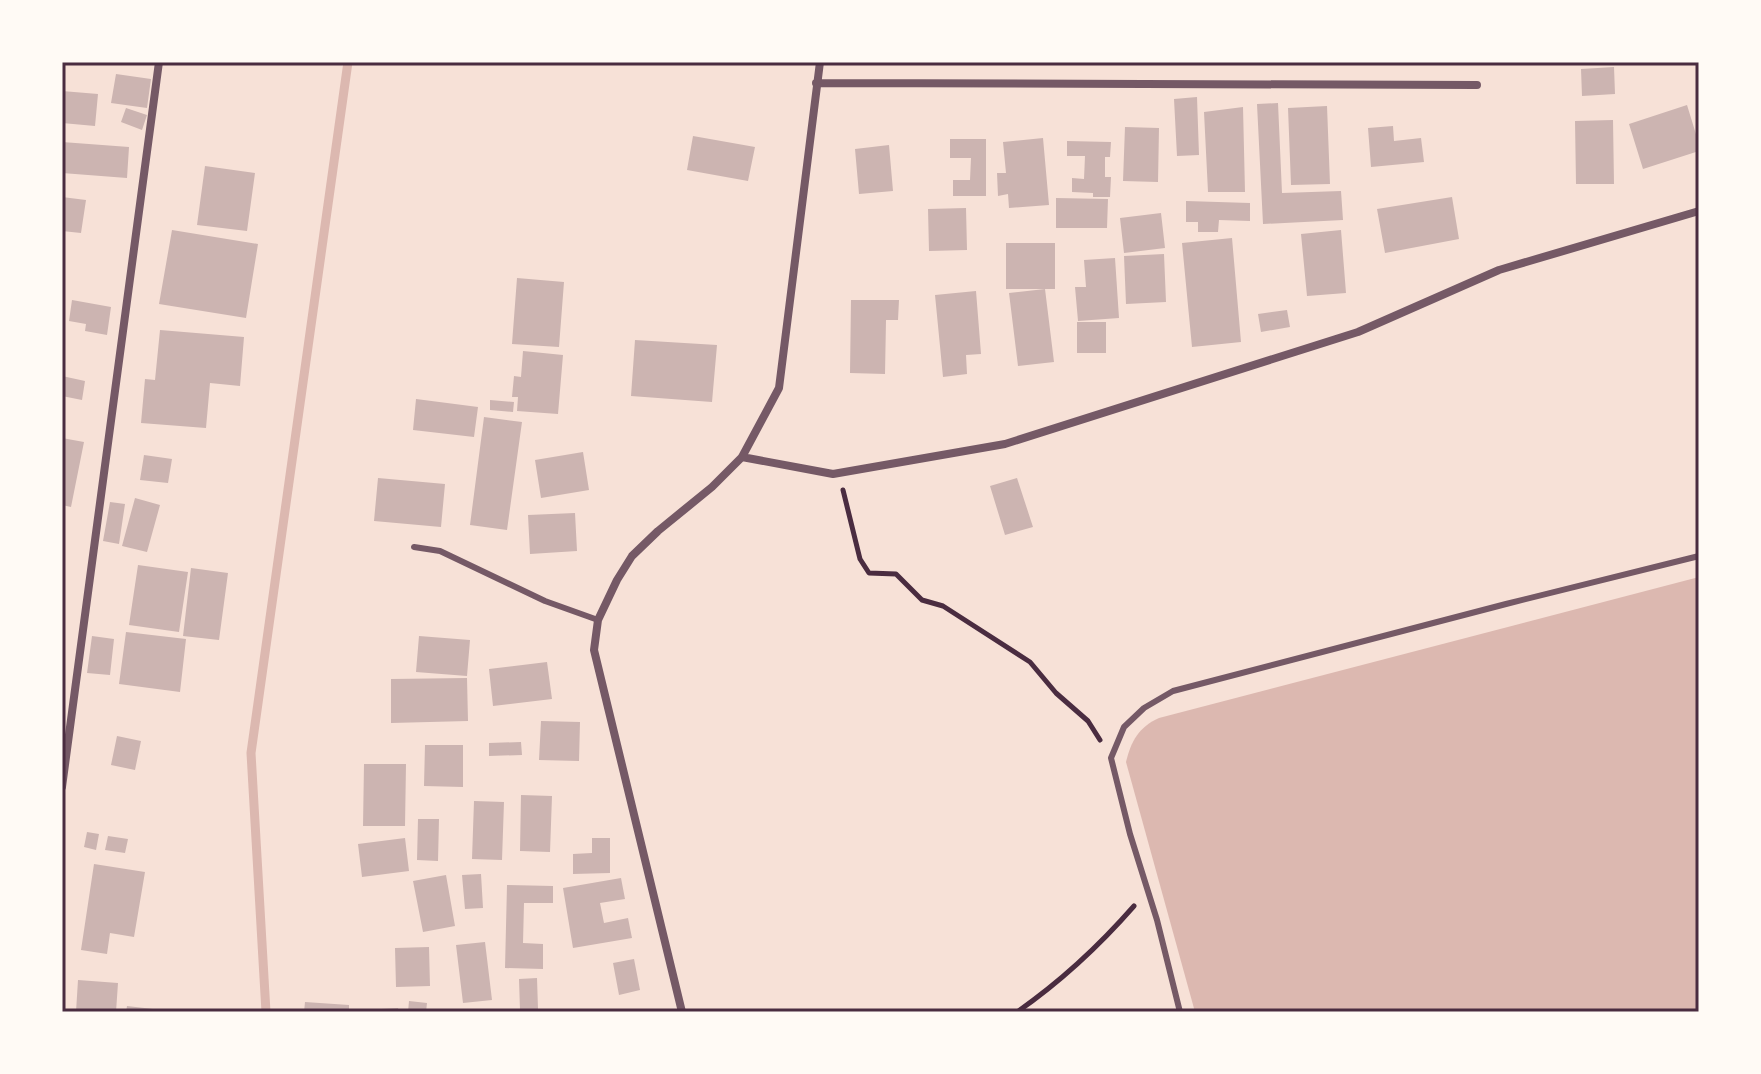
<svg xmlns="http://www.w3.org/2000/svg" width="1761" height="1074" font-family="'Sofia Sans Condensed',sans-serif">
	<rect width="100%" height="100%" fill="#f7e1d7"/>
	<!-- water -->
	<path fill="#dcb8b0" d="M1699,577V1012H1195L1126,762C1131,741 1139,727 1159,718Z"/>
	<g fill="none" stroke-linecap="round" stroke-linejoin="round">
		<!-- stream -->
		<path stroke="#dcb8b0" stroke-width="9" d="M266,1012L251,753L348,62"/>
	</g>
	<!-- building -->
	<path fill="#ccb4b1" d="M1614,67L1615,94L1582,96L1581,69Z
		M116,74L151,79L147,108L111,103Z
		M62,91L98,94L95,126L62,123Z
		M1197,97L1199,155L1177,156L1174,99Z
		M1278,103L1282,193L1341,191L1343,220L1263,224L1257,104Z
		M1687,105L1699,144V151L1643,169L1629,124Z
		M1327,106L1330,184L1291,185L1288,108Z
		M1243,107L1245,192H1208L1204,112Z
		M126,108L147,115L142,130L121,122Z
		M1613,120L1614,184H1576L1575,121Z
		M1393,126L1394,141L1421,138L1424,162L1371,167L1368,128Z
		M1125,127L1159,128L1158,182L1123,181Z
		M693,136L755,147L748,181L687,170Z
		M1043,138L1049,205L1009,208L1008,194L998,196L997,173H1006L1003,142Z
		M950,139H986V196H953V180H970L971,158H950Z
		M1067,141L1111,142L1110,157H1105V177H1111L1110,197H1093V193L1072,192V178L1084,179L1085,156H1067Z
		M62,142L129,147L127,178L62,173Z
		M889,145L893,191L859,194L855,149Z
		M205,166L255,173L247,231L197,225Z
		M62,197L86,200L81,233L62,231Z
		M1452,197L1459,239L1385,253L1377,209Z
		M1056,198L1108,199L1107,228H1056Z
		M1186,201L1250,203V221L1219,220L1218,232H1198V222H1186Z
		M966,208L967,250L929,251L928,209Z
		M1161,213L1165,248L1124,253L1120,218Z
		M172,230L258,244L246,318L159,304Z
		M1341,230L1346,293L1307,296L1301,234Z
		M1232,238L1241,342L1192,347L1182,243Z
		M1006,243H1055V289H1006Z
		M1164,254L1166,302L1126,304L1124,256Z
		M1115,258L1119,318L1078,321L1075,287H1086L1084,260Z
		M517,278L564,282L559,347L512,344Z
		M1045,289L1054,362L1018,366L1009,293Z
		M976,291L981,354L966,355L967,374L943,377L935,295Z
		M72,300L111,307L107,335L85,331L86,324L69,321Z
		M851,300H899L898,320H886L885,374L850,373Z
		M1287,310L1290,327L1261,332L1258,314Z
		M1077,322H1106V353H1077Z
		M160,330L244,337L240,386L210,383L206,428L141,423L145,379L155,380Z
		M635,340L717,345L712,402L631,396Z
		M523,351L563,355L558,414L517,411L518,397H512L514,376L521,377Z
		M62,376L85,381L82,400L62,396Z
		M416,399L478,407L474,437L413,430Z
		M490,400L514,402L513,412L490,410Z
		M484,417L522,422L507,530L470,525Z
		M62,438L84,442L71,507L62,505Z
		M583,452L589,490L541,498L535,460Z
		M144,455L172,459L168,483L140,480Z
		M378,478L445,484L441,527L374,521Z
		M1017,478L1033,527L1005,535L990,486Z
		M135,498L160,505L147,552L122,546Z
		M110,502L125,504L119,544L103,541Z
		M575,513L577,551L530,554L528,515Z
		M138,565L188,572L179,632L129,625Z
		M191,568L228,573L219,640L183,636Z
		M126,632L186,639L180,692L119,684Z
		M92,636L114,639L110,675L87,673Z
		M419,636L470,640L467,676L416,672Z
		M547,662L552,699L493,706L489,669Z
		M467,678L468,721L391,723V679Z
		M541,721L580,722L579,761L539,760Z
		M117,736L141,741L135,770L111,765Z
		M521,742L522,755L489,756V743Z
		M425,745H463V787L424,786Z
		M364,764H406L405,826H363Z
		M521,795L552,796L550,852L520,851Z
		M474,801L504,802L502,860L472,859Z
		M418,819H439L438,861L417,860Z
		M87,832L99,834L96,850L84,847Z
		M108,836L128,839L125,853L105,850Z
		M405,838L409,871L362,877L358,844Z
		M592,838H610V873L573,874V854L592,853Z
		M94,864L145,872L134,937L110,933L107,954L81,950Z
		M481,874L483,908L465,909L462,875Z
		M446,875L455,926L423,932L413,881Z
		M621,878L625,899L600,903L604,923L628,918L632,938L573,948L563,888Z
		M507,885L553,886V903H524L523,943L543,944V969L505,968Z
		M485,942L492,1000L463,1003L456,945Z
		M429,947L430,986L396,987L395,948Z
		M634,959L640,990L619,995L613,963Z
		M537,978L538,1009L520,1010L519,979Z
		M78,980L118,983L116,1012H76Z
		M409,1001L427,1003L426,1012H408Z
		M305,1002L349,1005V1012H304Z
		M127,1006L153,1009L152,1012H126Z
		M398,1008L399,1012H365V1010Z"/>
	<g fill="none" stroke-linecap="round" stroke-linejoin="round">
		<!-- path -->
		<path stroke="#4a2c40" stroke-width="5" d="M843,490L860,559L869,573L896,574L922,600L943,606L1030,662L1056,693L1088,721L1100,740
			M1017,1012C1060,982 1099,946 1134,906"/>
		<!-- service -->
		<path stroke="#755966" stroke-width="6" d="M414,547L440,551L545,601L598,620
			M1180,1012L1157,920L1130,834L1111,758L1124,727L1144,708L1173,691L1506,604L1699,556"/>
		<!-- minor -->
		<path stroke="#755966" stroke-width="8" d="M816,83L1477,85
			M742,457L833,474L1005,444L1358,332L1499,270L1699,211
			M62,787L159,62
			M682,1012L594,650L598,620L617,580L632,556L658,531L712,487L742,457L779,388L820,62"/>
	</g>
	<!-- border -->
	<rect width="1761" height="1074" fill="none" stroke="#fffaf5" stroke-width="128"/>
	<rect x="64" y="64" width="1633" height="946" fill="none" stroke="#4a2c40" stroke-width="3"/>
</svg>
